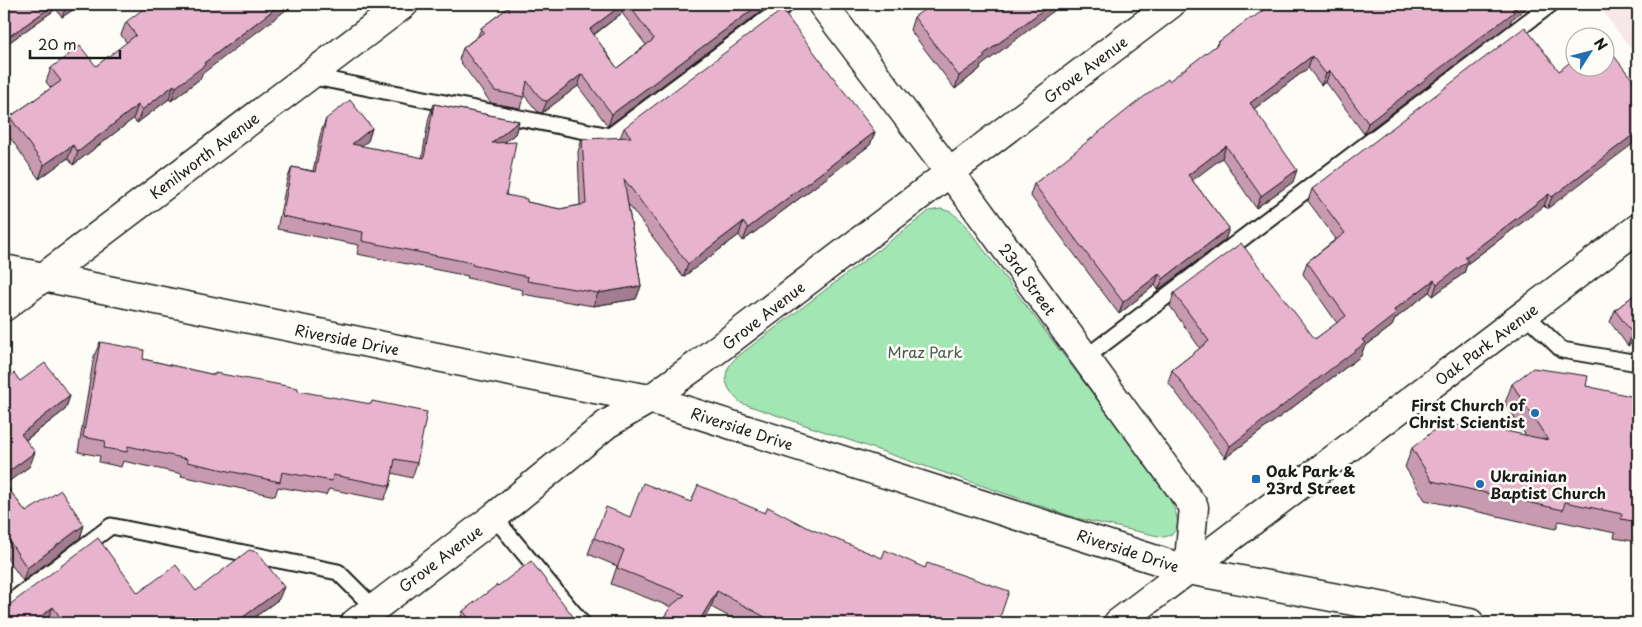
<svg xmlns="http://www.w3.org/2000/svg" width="1642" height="627" font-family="'Playpen Sans',sans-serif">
	<rect width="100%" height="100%" fill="#fdfcf7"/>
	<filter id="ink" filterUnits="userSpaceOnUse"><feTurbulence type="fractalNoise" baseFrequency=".02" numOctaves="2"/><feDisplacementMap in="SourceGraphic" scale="10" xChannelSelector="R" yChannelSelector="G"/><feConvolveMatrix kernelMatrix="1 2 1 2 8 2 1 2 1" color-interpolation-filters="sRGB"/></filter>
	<g filter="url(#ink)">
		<!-- built -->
		<path fill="#f7e6ea" d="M1597,4H1638V58Z"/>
		<!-- green -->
		<path fill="#a2e7b3" stroke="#5f8268" d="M941,209L951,212L962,221L1158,480C1167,494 1194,533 1163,537L1076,518L741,403C725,389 719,373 737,357L923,216L929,211Z"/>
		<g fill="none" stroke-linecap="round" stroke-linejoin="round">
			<!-- service casing -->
			<g stroke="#1c1c1c" stroke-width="19">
				<path id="service" d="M309,76L610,136L787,4
					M1525,314L1562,350L1638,363
					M1085,358L1551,4
					M494,517L582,623
					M4,607L111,526L338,572L374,608"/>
			</g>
			<!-- minor casing -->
			<g stroke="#1c1c1c" stroke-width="31">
				<path id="minor" d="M822,4L972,202L1194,507L1188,570
					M4,307L404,4
					M355,623L494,517L607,424L650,399L697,365L1171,4"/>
			</g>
			<!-- tertiary casing -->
			<g stroke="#1c1c1c" stroke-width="31">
				<path id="tertiary" d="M4,269L595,389L650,399L1188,570L1470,623
					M1118,623L1638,228"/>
			</g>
			<!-- service -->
			<use href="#service" stroke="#fdfcf7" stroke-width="15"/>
			<!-- minor -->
			<use href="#minor" stroke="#fdfcf7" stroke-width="28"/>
			<!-- tertiary -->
			<use href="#tertiary" stroke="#fdfcf7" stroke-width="28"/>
		</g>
		<!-- wall -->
		<path fill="#c89ab0" stroke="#1c1c1c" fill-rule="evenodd" d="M4,4H82L62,17L56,9L4,46Z
			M513,4H767L766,8L608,126L578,86L542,113L538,112L524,95L520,108L491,103L459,60L463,48L478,36L481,28ZM622,13L646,45L617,68L594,35Z
			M914,17L981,66L980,69L955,89L910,30Z
			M1251,19L1511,20L1510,24L1364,134L1326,82L1321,85L1308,68L1254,109L1293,182L1256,208L1222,158L1192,180L1229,228L1225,240L1158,290L1155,285L1119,314L1030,195L1034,184L1216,46L1217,43Z
			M126,22L202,74L201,78L171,101L169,99L137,123L133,119L73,165L68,158L39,179L7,133L4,121L51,88L46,82L51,68L96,66L127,43L121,35Z
			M1559,71L1638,87L1547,209L1544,206L1467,264L1464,273L1433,296L1429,292L1395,319L1392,326L1364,347L1361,356L1225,458L1168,382L1172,370L1200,348L1170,306L1174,293L1315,339L1337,323L1303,274L1307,262L1336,239L1308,201L1312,189Z
			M434,104L519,121L515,134L505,142L506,195L527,202L560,209L580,205L578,152L582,139L620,138L624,128L875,132L870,145L743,241L739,235L683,277L628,204L641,286L636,299L593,306L522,294L523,290L467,278L468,276L357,254L359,245L277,229L287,180L292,167L313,171L321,132L326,119L372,128L368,141L361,146L422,158L429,117Z
			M1638,292V338L1628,346L1610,322L1615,310Z
			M100,342L143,359L214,375L298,391L417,463L412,478L392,473L390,486L384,500L329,489L326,495L278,487L275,496L181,476L182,474L123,461L121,467L99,462L100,456L78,452L94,356Z
			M4,381H20L70,396L65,410L26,440L30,466L5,484L26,512L84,525L80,538L23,581L4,554Z
			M1512,384L1586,386L1638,402V542L1614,538L1615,533L1559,521L1556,529L1425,500L1405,467L1412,448L1466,428L1468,423L1526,436L1505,403Z
			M691,502L765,513L806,527L998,623H741L711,607L702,623H662L664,617L671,607L611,584L617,566L588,554L594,538L630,517Z
			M196,591L279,599L247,623H51L48,619L43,623H4V609L138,593Z
			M463,611L578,623H459Z"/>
		<!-- shaded-wall -->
		<path fill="#a27d90" stroke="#1c1c1c" d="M55,4H58L56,9L4,46V40Z
			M72,4H82L62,17L65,9Z
			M281,4H294L202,74L201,78L171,101L176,87L204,63Z
			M623,4H626L622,13L585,41L590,29Z
			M760,4H767L766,8L608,126L612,114Z
			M1051,4H1063L981,66L980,69L955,89L959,76L983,55Z
			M1521,4H1531L1511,20L1510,24L1364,134L1368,123Z
			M1312,56L1308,68L1246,115L1250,103Z
			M1330,71L1326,82L1321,85L1326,74Z
			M582,74L578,86L542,113L547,101Z
			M174,85L169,99L137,123L142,110Z
			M138,105L133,119L73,165L78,152Z
			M519,121L515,134L487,156L492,143Z
			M372,128L368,141L347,157L352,144Z
			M1638,131V140L1547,209L1552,197Z
			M875,132L870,145L743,241L748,228Z
			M73,145L68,158L39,179L44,165Z
			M1226,146L1222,158L1184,187L1188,175Z
			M1297,170L1293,182L1256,208L1261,196Z
			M1549,194L1544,206L1467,264L1464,273L1433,296L1437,284L1465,257Z
			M743,222L739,235L683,277L688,264Z
			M1229,228L1225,240L1158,290L1163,279Z
			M1159,274L1155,285L1119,314L1123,302Z
			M1434,280L1429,292L1395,319L1392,326L1364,347L1361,356L1225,458L1230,446L1362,340L1394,310Z
			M641,286L636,299L593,306L598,293Z
			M1638,329V338L1628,346L1632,333Z
			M70,396L65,410L16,447L21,434Z
			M35,452L30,466L4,485V475Z
			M84,525L80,538L23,581L27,568Z
			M284,587L279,599L247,623H235Z
			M717,591L711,607L702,623H698Z
			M53,607L48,619L43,623H32Z"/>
		<!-- building -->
		<path fill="#e8b3cd" stroke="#1c1c1c" d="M4,4H55L4,40Z
			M61,4H72L65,9Z
			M150,4H281L204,63L205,65L176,87L174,85L142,110L138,105L78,152L73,145L44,165L10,117L4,151V121L61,81L51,68L80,46L96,66L136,35L126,22Z
			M513,4H623L590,29L617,68L654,39L628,4H760L612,114L582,74L547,101L542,100L527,81L524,97L495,91L463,48L484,32L481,28Z
			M932,4H1051L983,55L985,57L959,76L914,17Z
			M1272,4H1521L1512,10L1514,12L1368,123L1330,71L1326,74L1312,56L1250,103L1297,170L1261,196L1226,146L1188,175L1229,228L1163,279L1159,274L1123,302L1034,184L1137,102L1168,79L1169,81L1218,44L1217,43L1250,18L1251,19Z
			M782,10L875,132L748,228L743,222L688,264L624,179L641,286L598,293L527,281L528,277L472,265L473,263L362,241L363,232L282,216L292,167L315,172L326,119L350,100L372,128L352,144L424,158L434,104L519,121L492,143L516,142L506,195L527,199V202L560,209L586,204L582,139L631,137L624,128Z
			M1525,27L1559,71L1574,59V68H1604V43L1638,87V131L1552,197L1549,194L1465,257L1468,261L1437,284L1434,280L1394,310L1396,314L1362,340L1365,343L1230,446L1172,370L1209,341L1174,293L1241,243L1315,339L1346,316L1307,262L1345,233L1312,189Z
			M1638,292V329L1632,333L1615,310Z
			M100,342L144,350L143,359L215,375V373L298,388V391L371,404L372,401L427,412L417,463L395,459L390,486L333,475L332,481L282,472L280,482L187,462V459L128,446L127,452L104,448L105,441L83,437Z
			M45,363L70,396L21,434L35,452L4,475V381L14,373L20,381Z
			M1533,368L1588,376L1586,386L1635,397L1634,402H1638V522L1621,519L1622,514L1565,502L1563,510L1432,481L1412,448L1444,422L1467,428L1468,423L1548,440L1512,384Z
			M4,483L26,512L61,490L84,525L27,568L4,533Z
			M643,483L691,502L698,485L765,513L768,507L806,527L882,558L885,550L925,568L927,563L1009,591L998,623H943L927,618L925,623H763L765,617L717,591L698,623H674L664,617L672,605L685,595L617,568L624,550L594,538L606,507L630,517Z
			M98,538L138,593L176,565L196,591L249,550L257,552L284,587L235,623H64L53,607L32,623H15L4,609Z
			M531,561L578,623H473L463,611L497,585L498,586Z"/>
	</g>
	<!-- markers -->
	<g fill="#1f6fb2" stroke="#fdfcf7" stroke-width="2">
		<circle cx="1535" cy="413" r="5"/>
		<rect x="1251" y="474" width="10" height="10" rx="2.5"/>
		<circle cx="1480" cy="484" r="5"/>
	</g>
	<g text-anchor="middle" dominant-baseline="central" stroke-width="5" stroke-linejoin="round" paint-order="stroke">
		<!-- street labels -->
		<g font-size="15" fill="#1c1c1c" stroke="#fdfcf7">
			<text transform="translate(1085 69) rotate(-37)">Grove Avenue</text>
			<text transform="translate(204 155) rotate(-37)">Kenilworth Avenue</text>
			<text transform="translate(1028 279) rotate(54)">23rd Street</text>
			<text transform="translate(763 315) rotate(-38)">Grove Avenue</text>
			<text transform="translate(347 339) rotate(11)">Riverside Drive</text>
			<text transform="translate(1486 344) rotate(-37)">Oak Park Avenue</text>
			<text transform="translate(742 428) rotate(18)">Riverside Drive</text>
			<text transform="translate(1128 550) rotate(18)">Riverside Drive</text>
			<text transform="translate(440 558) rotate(-37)">Grove Avenue</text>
		</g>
		<!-- park labels -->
		<g font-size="15" fill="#445949" stroke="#fdfcf7">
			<text x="925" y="351">Mraz Park</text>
		</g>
		<!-- poi labels -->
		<g font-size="15" font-weight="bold" fill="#1c1c1c" stroke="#fdfcf7" text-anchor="start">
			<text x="1525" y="404" text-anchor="end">First Church of<tspan x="1525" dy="17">Christ Scientist</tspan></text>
			<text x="1266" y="470">Oak Park &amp;<tspan x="1266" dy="17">23rd Street</tspan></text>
			<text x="1490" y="475">Ukrainian<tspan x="1490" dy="17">Baptist Church</tspan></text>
		</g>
	</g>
	<!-- margin -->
	<rect width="1642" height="627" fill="none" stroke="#fdfcf7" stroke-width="20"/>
	<rect x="10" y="10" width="1622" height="607" fill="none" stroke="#1c1c1c" stroke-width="2" filter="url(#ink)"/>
	<!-- north arrow -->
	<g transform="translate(1590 52) rotate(54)"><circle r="24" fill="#fdfcf7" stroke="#a3a29f"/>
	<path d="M0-4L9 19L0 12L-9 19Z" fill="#1f6fb2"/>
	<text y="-8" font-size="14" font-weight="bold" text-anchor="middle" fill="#1c1c1c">N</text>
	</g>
	<!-- scale -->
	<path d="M30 50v8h90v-8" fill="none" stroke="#1c1c1c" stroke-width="2.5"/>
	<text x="38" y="50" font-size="15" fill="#1c1c1c" stroke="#fdfcf7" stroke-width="4" paint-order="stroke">20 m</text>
</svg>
